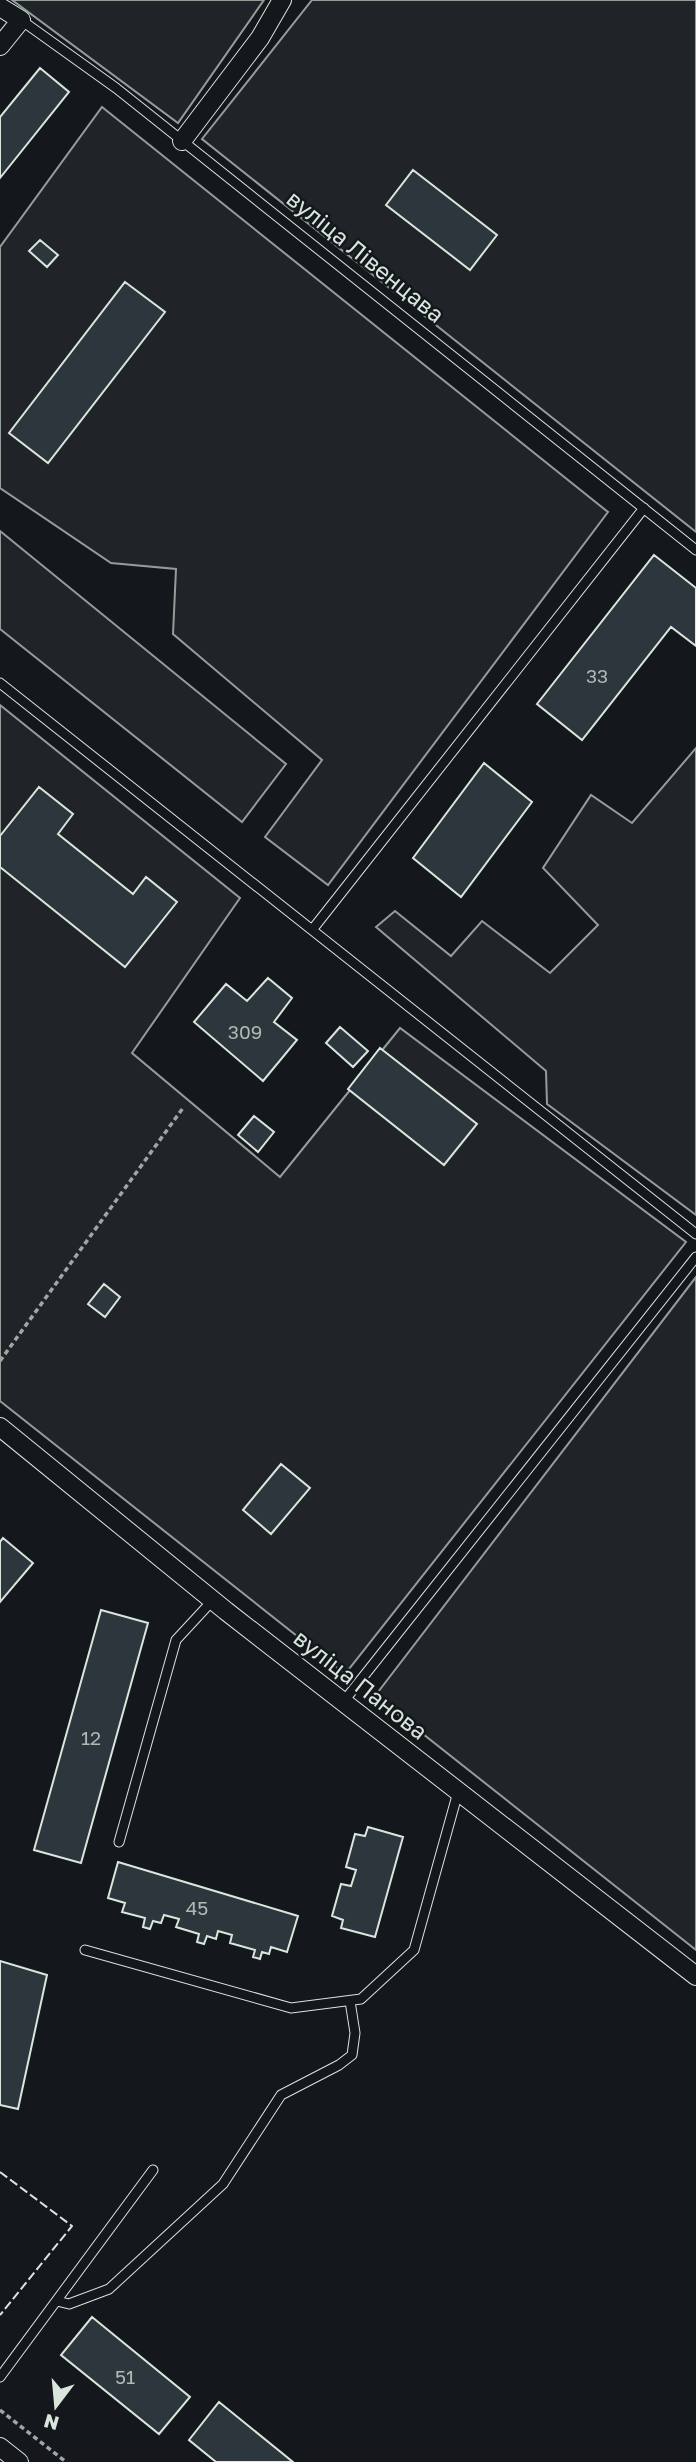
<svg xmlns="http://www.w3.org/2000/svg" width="696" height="2462" font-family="'Golos Text',sans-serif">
	<rect width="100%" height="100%" fill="#14181c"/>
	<!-- green -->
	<path fill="#202428" stroke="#939e99" stroke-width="2" d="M12,0H264L178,123Z
		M312,0H696V532L202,139Z
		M102,107L608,512L328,885L265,837L322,760L173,634L176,569L111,563L0,488V247Z
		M0,531L286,764L242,822L0,629Z
		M0,705L240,898L132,1053L280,1177L400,1028L686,1242L345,1674L0,1401Z
		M696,748V1215L547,1104L546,1071L376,927L395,911L451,956L482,921L550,973L598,925L543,868L591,795L632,823Z
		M696,1277V1950L375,1696Z"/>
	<!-- building -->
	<path fill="#2c363c" stroke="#d8e6dc" stroke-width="2" d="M40,68L69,92L0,178V117Z
		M413,170L497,235L470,270L386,205Z
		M40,240L58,255L47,267L29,251Z
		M125,282L165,312L48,463L9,433Z
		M654,555L696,588V646L671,627L582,740L537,704Z
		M484,763L532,802L461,897L413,858Z
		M39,787L73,814L58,834L133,894L146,877L177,902L125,967L0,867V836Z
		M268,978L292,998L274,1022L297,1040L263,1081L194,1022L226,984L247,1001Z
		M340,1027L368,1051L353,1067L326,1043Z
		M380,1048L477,1124L444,1165L348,1089Z
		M254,1116L274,1132L258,1152L238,1135Z
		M104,1284L120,1297L105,1317L88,1304Z
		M281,1464L310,1488L271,1534L243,1510Z
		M3,1538L33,1563L0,1602V1542Z
		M101,1610L148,1623L81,1863L34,1850Z
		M368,1827L403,1837L375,1937L341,1928L343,1920L332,1916L341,1884L351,1886L356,1870L346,1867L355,1834L365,1836Z
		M118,1862L298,1916L287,1952L271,1947L269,1954L262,1952L260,1959L253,1957L255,1950L230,1943L232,1935L218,1931L216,1939L207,1936L204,1944L197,1942L199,1934L176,1927L179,1919L164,1915L161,1923L153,1921L150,1929L143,1927L145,1918L122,1912L125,1903L108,1898Z
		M0,1961L47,1975L18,2109L0,2105Z
		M92,2317L190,2397L159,2434L61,2355Z
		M219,2402L293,2462H216L189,2440Z"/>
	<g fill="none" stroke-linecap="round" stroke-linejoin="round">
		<!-- service casing -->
		<g stroke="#d8e6dc" stroke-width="11">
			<path id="service" d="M21,20L116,88L696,550
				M0,683L696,1234
				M312,930L644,508
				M344,1701L696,1257
				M119,1842L176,1640L213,1600
				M85,1950L291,2008L361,1999L414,1950L458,1792
				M57,2301L69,2304L109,2289L223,2184L281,2095L339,2065L352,2055L355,2033L350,2001
				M0,2377L153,2170"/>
		</g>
		<!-- minor casing -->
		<g stroke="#d8e6dc" stroke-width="20">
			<path id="minor" d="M0,7L21,20L0,46
				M182,141L260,38L282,0
				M0,1427L226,1611L696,1976
				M0,2447L19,2462"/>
		</g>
		<!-- path -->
		<path stroke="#9da8a2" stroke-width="3.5" stroke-dasharray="5 3.5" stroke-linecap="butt" d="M0,1361L183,1108
			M0,2410L66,2462"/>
		<!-- service -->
		<use href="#service" stroke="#14181c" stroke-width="9"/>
		<!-- minor -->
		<use href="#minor" stroke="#14181c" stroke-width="18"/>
		<!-- fence -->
		<path stroke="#d8e6dc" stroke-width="2" stroke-dasharray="9 3.5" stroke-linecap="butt" d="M0,2172L72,2226L0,2315"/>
	</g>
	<g text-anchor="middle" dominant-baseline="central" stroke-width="5" stroke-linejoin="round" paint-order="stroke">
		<!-- number labels -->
		<g font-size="19" fill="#adbab4">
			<text x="597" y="675">33</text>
			<text x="245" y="1031">309</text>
			<text x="91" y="1737">12</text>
			<text x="197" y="1907">45</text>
			<text x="125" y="2376">51</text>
		</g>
		<!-- street labels -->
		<g font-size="23" fill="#d8e6dc" stroke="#14181c">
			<text transform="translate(366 256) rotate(39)">вуліца Лівенцава</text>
			<text transform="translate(361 1684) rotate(38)">вуліца Панова</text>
		</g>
	</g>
	<!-- north arrow -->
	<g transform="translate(56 2406) rotate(196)" stroke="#14181c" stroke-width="5" paint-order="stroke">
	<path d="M0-5L12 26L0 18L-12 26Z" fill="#d8e6dc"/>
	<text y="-10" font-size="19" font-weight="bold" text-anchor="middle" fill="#d8e6dc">N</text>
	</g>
</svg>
